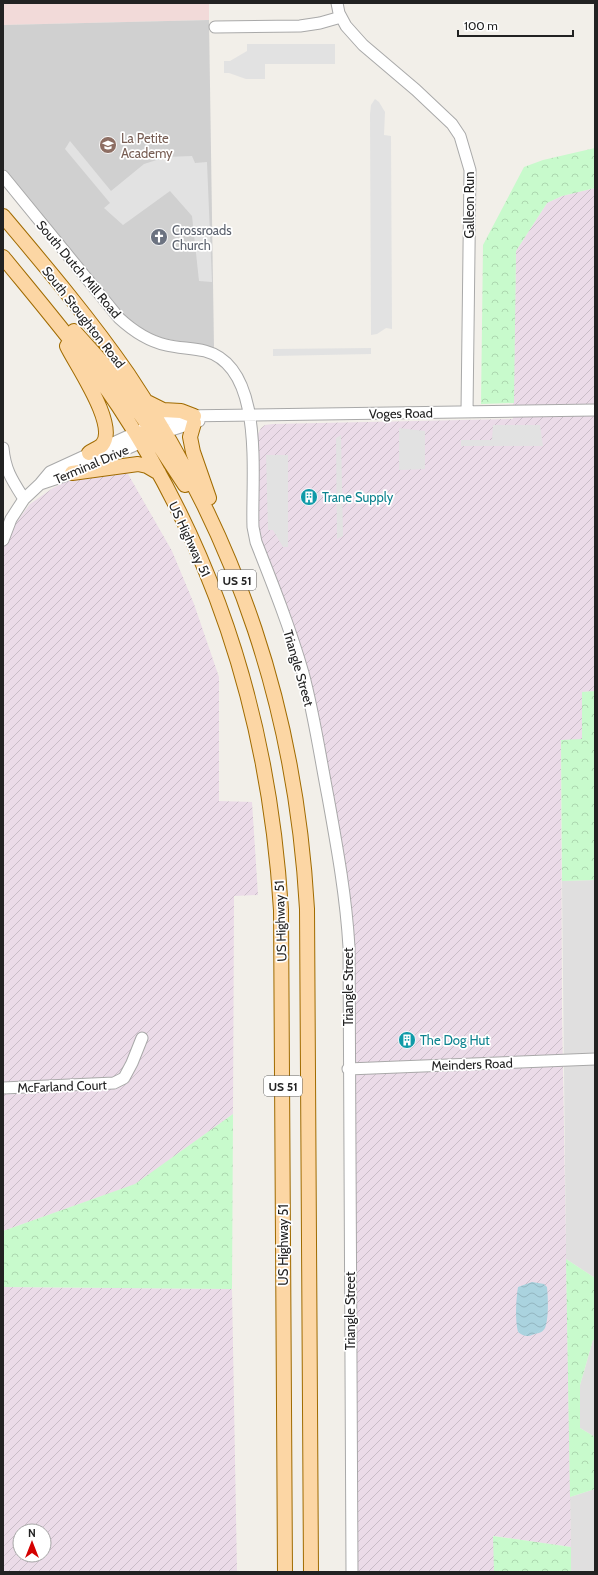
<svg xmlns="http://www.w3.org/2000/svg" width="598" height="1575" font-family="Cabin,sans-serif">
	<defs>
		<pattern id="industrial-furrows" width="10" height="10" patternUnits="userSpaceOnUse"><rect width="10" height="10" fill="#ebdbe8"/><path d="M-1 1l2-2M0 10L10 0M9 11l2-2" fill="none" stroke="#c9bcc7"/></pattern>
		<pattern id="park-crowns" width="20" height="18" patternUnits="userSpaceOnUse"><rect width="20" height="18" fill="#c8facc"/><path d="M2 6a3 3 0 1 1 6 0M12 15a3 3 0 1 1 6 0" fill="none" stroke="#acd6af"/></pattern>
		<pattern id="water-waves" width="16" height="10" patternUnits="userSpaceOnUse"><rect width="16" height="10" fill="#aad3df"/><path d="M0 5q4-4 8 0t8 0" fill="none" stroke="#92b5bf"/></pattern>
	</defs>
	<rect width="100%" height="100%" fill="#f2efe9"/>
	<!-- residential -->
	<path fill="#e0dfdf" d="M595,880V1278L566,1259L562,881Z
		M593,1340H595V1437L580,1428V1385Z
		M595,1489V1572H571L570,1497Z"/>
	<!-- commercial -->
	<path fill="#f2dad9" d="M3,3H209V20L3,25Z"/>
	<!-- industrial -->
	<path fill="url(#industrial-furrows)" fill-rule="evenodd" d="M595,188V691L582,692L583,740H561L562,1011L571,1547L494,1536V1572H357V1444L351,982L322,748L257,525L256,444L258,434L261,428L265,425L273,424L513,419L516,251L547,203L562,196Z
		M124,467L172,551L194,604L219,677V801L252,802L258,895L234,896L233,1114L136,1184L3,1231V527H13L30,504L53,488L77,476Z
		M3,1287L232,1289L237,1572H3ZM20,1531H44V1555H20Z"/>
	<!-- religious -->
	<path fill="#d0d0d0" d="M209,20L214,348L162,338L142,330L133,323L122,314L17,187L3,168V25Z"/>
	<!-- park -->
	<path fill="url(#park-crowns)" d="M595,148V188L562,196L547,203L516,251L514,403L481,404L483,245L524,167L543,160Z
		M595,691V880L562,881L561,740L582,739V692Z
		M233,1114L232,1289L3,1287V1231L135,1184Z
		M566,1259L595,1278V1340H593L580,1385V1428L595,1437V1489L570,1497Z
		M493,1536L571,1547V1572H494Z"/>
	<!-- parking -->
	<path fill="#e2e2e2" d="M247,44H335V64H265V79H246L229,73H224V61H230L247,51Z
		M375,99L379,102L385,112L384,135L391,136L392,329L386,328L377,334L371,335L370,114L371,105Z
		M70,141L111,191L144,164L166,157L192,156L195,163L207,162L212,282L199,281L192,216L170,191L123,225L104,208L110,203L65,149Z
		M371,348V354L273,356V349Z
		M493,425H540L543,446H461V440H492Z
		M399,428L425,431V469L399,470Z
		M341,435L343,536L337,539L336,438Z
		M266,455H288V547H283L273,530H268Z"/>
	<!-- water -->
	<path fill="url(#water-waves)" d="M532,1282L544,1284L547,1287C548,1297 549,1319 545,1328C543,1332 539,1333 535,1334C528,1337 524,1337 518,1332C515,1320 516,1299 518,1287Z"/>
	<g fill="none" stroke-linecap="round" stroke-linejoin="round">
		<!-- minor casing -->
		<g stroke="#a9a9a9" stroke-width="13">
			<path id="minor" d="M337,3L339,13L346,26L363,45L416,90L452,124L460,136L470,170L467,412
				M215,27L300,26L320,23L341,17
				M3,176L119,318C132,330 148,341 166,345C178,348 192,348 205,351C266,367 251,479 253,527L256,542C273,585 290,628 303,673C314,714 320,756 328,797C337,847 346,896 349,947L352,1572
				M3,448C5,470 12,480 24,499
				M40,484L64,476L165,432L199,421
				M3,540L11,519L24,499L40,484L50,472L159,422L180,416L595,410
				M348,1069L595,1059
				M3,1088L114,1083L124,1078L132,1063L142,1038"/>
		</g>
		<!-- major casing -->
		<g stroke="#a06b00" stroke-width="16">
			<path id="major" d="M3,216C46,267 90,319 128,374C238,537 296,713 307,909L311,1572
				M3,257C43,306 84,354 119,407C220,560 270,728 281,910L285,1572
				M74,331L108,369L145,421L163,431
				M67,346C76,365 119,426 102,445C99,448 93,450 89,453
				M147,402L163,410L181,411L194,416
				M194,423L190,437L193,452L209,498
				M135,432L152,438L160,447L185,485
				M72,473L138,464L147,466L159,473"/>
		</g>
		<!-- minor -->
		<use href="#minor" stroke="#fff" stroke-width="11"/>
		<!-- major -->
		<use href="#major" stroke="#fcd6a4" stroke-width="14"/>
	</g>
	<!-- icons -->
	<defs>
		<g id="school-disc" transform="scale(0.9)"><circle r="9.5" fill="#8d6e63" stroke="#fff"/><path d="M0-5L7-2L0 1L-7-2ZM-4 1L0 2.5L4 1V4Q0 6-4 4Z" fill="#fff"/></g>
		<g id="church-disc" transform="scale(0.9)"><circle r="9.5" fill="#6b7280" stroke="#fff"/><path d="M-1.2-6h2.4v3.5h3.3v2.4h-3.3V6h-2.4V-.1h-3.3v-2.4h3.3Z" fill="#fff"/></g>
		<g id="building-disc" transform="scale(0.9)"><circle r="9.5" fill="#0f9aa8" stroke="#fff"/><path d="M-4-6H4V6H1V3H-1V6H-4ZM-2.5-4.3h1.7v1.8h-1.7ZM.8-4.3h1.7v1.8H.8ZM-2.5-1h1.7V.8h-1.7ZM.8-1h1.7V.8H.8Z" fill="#fff"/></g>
	</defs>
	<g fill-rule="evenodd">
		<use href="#school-disc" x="108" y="145"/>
		<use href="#church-disc" x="159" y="237"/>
		<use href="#building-disc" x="309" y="497"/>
		<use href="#building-disc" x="407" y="1040"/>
	</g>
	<g text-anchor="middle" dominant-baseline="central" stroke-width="3.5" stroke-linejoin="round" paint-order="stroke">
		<!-- shield labels -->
		<g fill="#fff" stroke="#646464" stroke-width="1">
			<rect x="218" y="570" width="38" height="20" rx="3"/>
			<rect x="264" y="1076" width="38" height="20" rx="3"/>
		</g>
		<g font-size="12" font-weight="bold" fill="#222">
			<text x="237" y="580">US 51</text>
			<text x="283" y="1086">US 51</text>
		</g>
		<!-- education labels -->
		<g font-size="13" fill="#785e54" stroke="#fff" text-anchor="start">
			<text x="121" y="138">La Petite<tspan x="121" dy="15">Academy</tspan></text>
		</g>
		<!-- street labels -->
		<g font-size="13" fill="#222" stroke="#fff">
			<text transform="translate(469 205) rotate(-90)">Galleon Run</text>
			<text transform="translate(79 269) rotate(50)">South Dutch Mill Road</text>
			<text transform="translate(84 317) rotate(52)">South Stoughton Road</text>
			<text transform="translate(401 413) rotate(-1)">Voges Road</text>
			<text transform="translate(91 464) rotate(-23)">Terminal Drive</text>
			<text transform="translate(190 539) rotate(65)">US Highway 51</text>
			<text transform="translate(299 668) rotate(74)">Triangle Street</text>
			<text transform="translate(280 921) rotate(-92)">US Highway 51</text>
			<text transform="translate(348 987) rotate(-90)">Triangle Street</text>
			<text transform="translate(472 1064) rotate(-2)">Meinders Road</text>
			<text transform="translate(62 1086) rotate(-2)">McFarland Court</text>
			<text transform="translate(283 1245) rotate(-90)">US Highway 51</text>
			<text transform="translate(350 1311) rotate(-90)">Triangle Street</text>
		</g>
		<!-- worship labels -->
		<g font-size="13" fill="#5b616d" stroke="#fff" text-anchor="start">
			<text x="172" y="230">Crossroads<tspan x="172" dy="15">Church</tspan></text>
		</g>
		<!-- culture labels -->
		<g font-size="13" fill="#0d838f" stroke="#fff" text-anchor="start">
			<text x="322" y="497">Trane Supply</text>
			<text x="420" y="1040">The Dog Hut</text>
		</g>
	</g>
	<!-- border -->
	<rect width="598" height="1575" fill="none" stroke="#222222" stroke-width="8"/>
	<!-- north arrow -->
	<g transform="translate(32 1543)"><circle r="19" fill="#ffffff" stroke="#a7a7a7"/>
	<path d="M0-3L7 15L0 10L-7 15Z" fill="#d40000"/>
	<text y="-6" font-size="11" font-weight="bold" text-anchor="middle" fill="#222222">N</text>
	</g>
	<!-- scale -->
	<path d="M458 30v6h115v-6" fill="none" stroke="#222222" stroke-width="2"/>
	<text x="464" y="30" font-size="12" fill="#222222" stroke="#ffffff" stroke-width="3" paint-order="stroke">100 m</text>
</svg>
